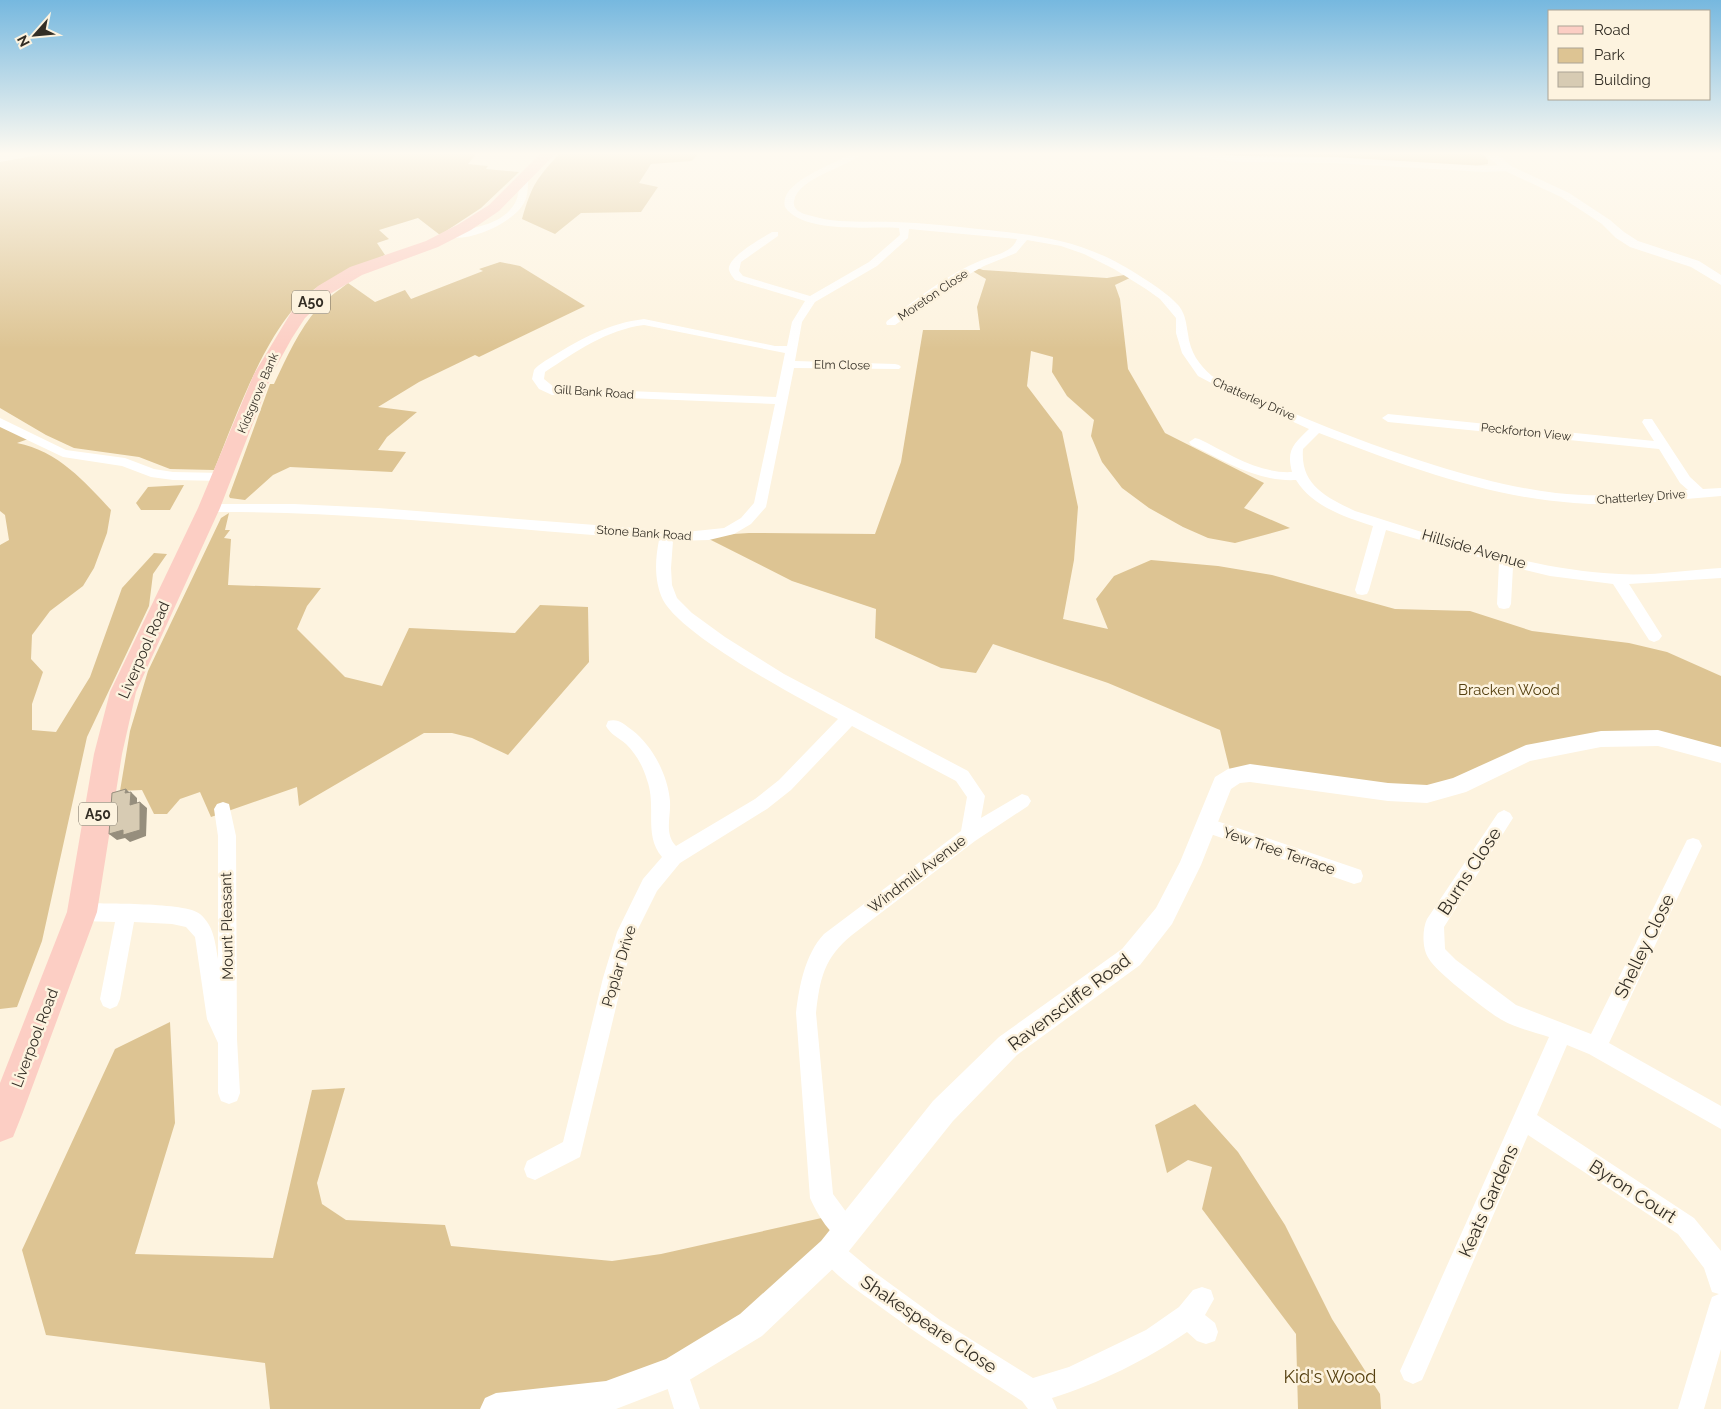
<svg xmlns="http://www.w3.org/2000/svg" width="1721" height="1409" font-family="Raleway,sans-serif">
	<rect width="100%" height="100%" fill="#fdf3df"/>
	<!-- green -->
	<path fill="#ddc493" d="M55,152H478L468,164L488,166L486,169L519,172L481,208L440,235L418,218L379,230L389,239L377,243L385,255C364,265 334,276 316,288C268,321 236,417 214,470L170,469L139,457L74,448L46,435L0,408V162Z
		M561,152H700L692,161L651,164L639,183L658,187L641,212L581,213L555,234L522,219C532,184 537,178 561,152Z
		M1197,152H1481L1488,160V164L1476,166L1239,157Z
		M500,262L520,266L585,306L479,357L475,355L419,382L378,407L417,412L387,437L378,450L406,452L392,472L290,467L273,475L245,500L230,498L229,496L270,384H274C286,359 299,329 318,308C327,298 338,291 348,283L375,302L405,290L411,299L483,271L479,269Z
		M974,267L983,270L1107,278L1130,274L1134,276L1115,285L1120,299L1128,369L1165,433L1264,483L1244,508L1290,528L1235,543L1208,538L1183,527L1149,508L1122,488L1102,462L1091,436L1094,420L1067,396L1052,372L1053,357L1031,351L1027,386L1062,432L1078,507L1074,560L1063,619L1108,629L1096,599L1114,576L1151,560L1218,566L1272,575L1395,609L1470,611L1532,631L1629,643L1667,652L1721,676V750L1601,739L1422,790L1230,771L1220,730L1108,683L993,644L976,673L941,668L875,638L876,609L792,581L703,536L749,533L875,534L901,462L923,330H980L977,307L986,279L969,269Z
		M0,422L31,438L17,443C58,451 84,481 111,510L107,533L94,568L83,586L50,611L32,635L31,659L43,672L32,704V730L56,732L90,677L122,588L154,553L167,554L153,574L149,606L87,737L42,941L17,1007L0,1009V545L9,540L5,515L0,511Z
		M184,485L170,510H141L136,503L148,487Z
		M229,513L225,530H230L224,538L231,539L228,585L321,588L307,606L297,629L345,677L382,686L409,628L515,633L540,605L588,607L589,662L508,755L472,738L452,733H424L299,806L297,787L211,817L200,792L180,799L167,814H154L142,790L120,791L130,731L148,671L221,518Z
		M170,1022L175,1123L135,1254L273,1258L312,1090L345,1088L317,1183L322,1204L346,1220L445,1225L451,1246L612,1261L661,1254L835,1215L847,1232L675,1371L496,1409H270L265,1363L46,1335L22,1250L115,1049Z
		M1195,1104L1238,1152L1285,1225L1332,1319L1380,1394L1381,1409H1298L1296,1334L1202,1209L1212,1167L1188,1160L1167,1173L1155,1125Z"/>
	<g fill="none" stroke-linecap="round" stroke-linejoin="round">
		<!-- minor -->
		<path fill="#fff" fill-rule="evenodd" d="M854,152H864C848,168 798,177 794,201C792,211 804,214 812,216C838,224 868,221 895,222C923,223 951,226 978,229C1044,236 1086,240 1143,278C1156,286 1169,295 1179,306C1186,316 1186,323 1188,334C1190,352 1199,365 1212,376C1284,411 1357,441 1434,465C1473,477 1514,488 1556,493C1600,498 1644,494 1688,490L1680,483L1659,449L1388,422L1382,418L1388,414L1654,441L1642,422L1644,419H1652L1690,477L1703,489L1721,488V496C1672,500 1623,507 1574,503C1486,497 1400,464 1319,433L1303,449C1300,485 1326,497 1355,511C1441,537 1528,570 1619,574C1653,576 1687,570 1721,568V578L1629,584L1662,636L1659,640L1654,642L1649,640L1613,584L1550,576L1513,567L1511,604L1509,608L1504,609L1499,608L1497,604L1499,563L1386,530L1369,590L1367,594L1362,595L1357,594L1355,590L1373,526C1345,517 1313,507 1296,480C1257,482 1225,461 1191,445L1189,442L1195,438L1199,439C1228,453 1259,474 1292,472C1286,449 1294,444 1309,429L1232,394L1198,376L1182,353L1176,333V318L1160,299L1146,289L1114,269L1084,254L1061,246L1027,240L1016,253L984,266L957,281L895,325H887L886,323L887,321C917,299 947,274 982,260C994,255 1012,253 1017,239L909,229L908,238L877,266L815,302L802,322L795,361L895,364L899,365L901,367L899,369L794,368L766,507L751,524L734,534L709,540L673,541L671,568L672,585L677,598L692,613L725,637L784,674L968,771L985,796L981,818L1022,794L1028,796L1031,801L1028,806L975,841L852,935C824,958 820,978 816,1013L833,1194L855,1224L859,1232L855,1240L847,1244C831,1237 817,1214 810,1198L796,1013C799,987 805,954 824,934L961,831L967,797L956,781L852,726L791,790L767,809L680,863L657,891L636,933L623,978L580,1157L535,1180L527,1177L524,1169L527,1161L563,1142L603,978L617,932L643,879L662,857C643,835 657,807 647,780C643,766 636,754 626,744C619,738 610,734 606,726L608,721C618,718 624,724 632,730C653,746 668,776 670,801C671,817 664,834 676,846L755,799L779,780L838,719C799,698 683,637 663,600C654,581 655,560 659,540C509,530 360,511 209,512L204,511L202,508L204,505L209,504H294L378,508L686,532L724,528L741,518L754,503L775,404L552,395L539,389L532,379L534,370C539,364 547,360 553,356C582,338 610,323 644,319L775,346H787L792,322L805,301L735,280C733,277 730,274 729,270C726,258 762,238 772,232H778V236L741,262L739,271L743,276L810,296L869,262L900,235L899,228C870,226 803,234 785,207C778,181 837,164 854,152ZM644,325L785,353L776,397L555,388L544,379L545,372C577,351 606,330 644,325Z
			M1180,152H1205L1236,156L1334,157L1484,166L1507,165L1511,168L1507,171L1484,172L1334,163L1236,162L1184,155Z
			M524,176L528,179C528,187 528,196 524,203C513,223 470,242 448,237V233C470,228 502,226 515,203C519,196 519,187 520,179Z
			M0,418L66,450L125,458L154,469L173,472L223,473L230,477L223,481L173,480L151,477L122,466L63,457L0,427Z
			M223,802L229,804L236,836L237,1039L240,1093L237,1101L229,1104L221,1101L218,1093V1043L207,1019L195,937L186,927L172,924L134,922L120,999L117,1006L110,1009L103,1006L100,999L115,922L82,921L75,918L72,912L75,906L82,903C104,904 186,902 200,914C214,926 215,942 218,959V836L214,809L217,804Z
			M1504,810L1510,813L1513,818L1444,927L1445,949L1456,960L1516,1005L1591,1034L1687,840L1693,838L1699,840L1702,846L1609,1043L1721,1106V1129L1589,1054L1567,1045L1537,1115L1694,1218L1721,1251V1349L1704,1409H1678L1709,1306L1712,1297L1719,1294L1712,1292L1704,1268L1678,1234L1528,1135L1422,1380L1413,1384L1404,1380L1400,1371L1549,1037C1534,1032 1516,1028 1502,1020C1488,1012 1436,972 1429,959C1422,949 1422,930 1427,919L1498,813Z
			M1205,817L1361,870L1363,876L1361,882L1354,884L1199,830L1196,825L1199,820Z
			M831,1239L839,1243L870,1269L940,1320L1033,1378L1069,1367L1146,1330L1179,1307L1193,1290L1202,1287L1211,1290L1214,1299L1205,1315L1215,1323L1218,1332L1215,1341L1206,1344L1197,1341L1187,1332C1148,1359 1098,1384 1052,1398L1057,1409H1028L1022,1401C972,1369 922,1338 875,1303C857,1290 827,1271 819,1251L823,1243Z
			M675,1358L684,1362L700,1409H674L662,1371L666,1362Z"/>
		<!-- tertiary -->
		<path fill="#fff" fill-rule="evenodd" d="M1483,152H1495L1511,166L1569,193L1610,220L1624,232L1638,241L1699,261L1721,275V285L1691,267L1630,247L1616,238L1602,224L1561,197L1503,170Z
			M1658,730L1721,747V763L1658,746L1601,747L1530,761L1466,792L1427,803L1388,801L1250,782L1240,783L1231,789L1201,865L1172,924L1140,965L1017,1055L953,1121L841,1261L762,1336L686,1382L616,1409H480L485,1398L496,1393L606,1381L666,1359L740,1314L821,1241L933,1101L999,1037L1122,949L1156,908L1180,862L1215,777L1228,769L1250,764L1388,783L1427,785L1453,778L1526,745L1601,731Z"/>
		<!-- primary -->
		<path fill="#fccec4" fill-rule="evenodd" d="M542,152H557L499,211L471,230L438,247L362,275L330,294L305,318L292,338L272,374L220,508L136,692L122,754L97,912L23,1112L13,1137L0,1142V1083L67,912L94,754L110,692L198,508L254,374L292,311L318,286L350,267L426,241L459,224L489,205Z"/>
	</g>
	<!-- shaded-wall -->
	<path fill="#968e7d" d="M126,789L130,793L131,792L137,798V812L130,805L125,793Z
		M140,802L147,808L146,836L130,842L125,838L117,840L109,834Z"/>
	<!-- building -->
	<path fill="#d7cbb3" stroke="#968e7d" d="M126,789L125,793L131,792L130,805L140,802V830L123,835V830L109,834L112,793Z"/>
	<!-- sky -->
	<linearGradient id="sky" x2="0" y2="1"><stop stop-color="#76b8df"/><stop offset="0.44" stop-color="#fefaf1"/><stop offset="1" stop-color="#fefaf1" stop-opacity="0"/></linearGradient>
	<rect width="1721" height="349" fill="url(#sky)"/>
	<g text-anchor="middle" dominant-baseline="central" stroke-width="5" stroke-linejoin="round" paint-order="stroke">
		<!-- far-street labels -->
		<g font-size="12" fill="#332e25" stroke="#fdf3df">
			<text transform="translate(933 295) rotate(-34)">Moreton Close</text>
			<text transform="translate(842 365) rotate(1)">Elm Close</text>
			<text transform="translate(594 392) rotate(4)">Gill Bank Road</text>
			<text transform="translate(258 393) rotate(-67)">Kidsgrove Bank</text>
			<text transform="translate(1254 399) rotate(24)">Chatterley Drive</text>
			<text transform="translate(1526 432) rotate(6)">Peckforton View</text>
			<text transform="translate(1641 497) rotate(-4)">Chatterley Drive</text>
			<text transform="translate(644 533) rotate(4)">Stone Bank Road</text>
		</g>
		<!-- shield labels -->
		<g fill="#fdf3df" stroke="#70695d" stroke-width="1">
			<rect x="292" y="290.5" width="38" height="23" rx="4"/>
			<rect x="79" y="802.5" width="38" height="23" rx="4"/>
		</g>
		<g font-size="14" font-weight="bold" fill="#332e25">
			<text x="311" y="302">A50</text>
			<text x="98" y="814">A50</text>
		</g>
		<!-- street labels -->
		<g font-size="15" fill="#332e25" stroke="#fdf3df">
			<text transform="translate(1474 549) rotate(16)">Hillside Avenue</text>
			<text transform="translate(144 650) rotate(-66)">Liverpool Road</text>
			<text transform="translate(1279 851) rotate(19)">Yew Tree Terrace</text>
			<text transform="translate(917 874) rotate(-37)">Windmill Avenue</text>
			<text transform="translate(227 926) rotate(-91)">Mount Pleasant</text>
			<text transform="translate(619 966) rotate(-73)">Poplar Drive</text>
			<text transform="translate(35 1038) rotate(-69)">Liverpool Road</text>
		</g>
		<!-- park labels -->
		<g font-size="15" fill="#554010" stroke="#fdf3df">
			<text x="1509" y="690">Bracken Wood</text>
		</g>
		<!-- near-street labels -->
		<g font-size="18" fill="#332e25" stroke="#fdf3df">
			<text transform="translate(1469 871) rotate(-57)">Burns Close</text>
			<text transform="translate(1644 946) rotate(-64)">Shelley Close</text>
			<text transform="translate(1069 1002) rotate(-37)">Ravenscliffe Road</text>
			<text transform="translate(1633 1191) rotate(33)">Byron Court</text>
			<text transform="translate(1488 1201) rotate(-66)">Keats Gardens</text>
			<text transform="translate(929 1324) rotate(34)">Shakespeare Close</text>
		</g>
		<!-- near-park labels -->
		<g font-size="18" fill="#554010" stroke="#fdf3df">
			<text x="1330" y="1376">Kid's Wood</text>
		</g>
	</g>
	<!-- legend -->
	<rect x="1548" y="10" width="162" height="90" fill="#fdf3df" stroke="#aca495"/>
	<rect x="1558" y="26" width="25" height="8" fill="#fccec4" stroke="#aca495"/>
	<text x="1594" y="35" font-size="15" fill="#332e25">Road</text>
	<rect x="1558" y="48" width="25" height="15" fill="#ddc493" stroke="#aca495"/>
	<text x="1594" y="60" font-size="15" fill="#332e25">Park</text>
	<rect x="1558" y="72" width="25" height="15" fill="#d7cbb3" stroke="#aca495"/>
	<text x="1594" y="85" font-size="15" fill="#332e25">Building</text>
	<!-- north arrow -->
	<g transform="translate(35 35) rotate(243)" stroke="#fdf3df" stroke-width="4" paint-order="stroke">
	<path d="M0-4L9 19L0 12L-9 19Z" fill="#332e25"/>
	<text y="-8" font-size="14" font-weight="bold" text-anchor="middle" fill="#332e25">N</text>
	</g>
</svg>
